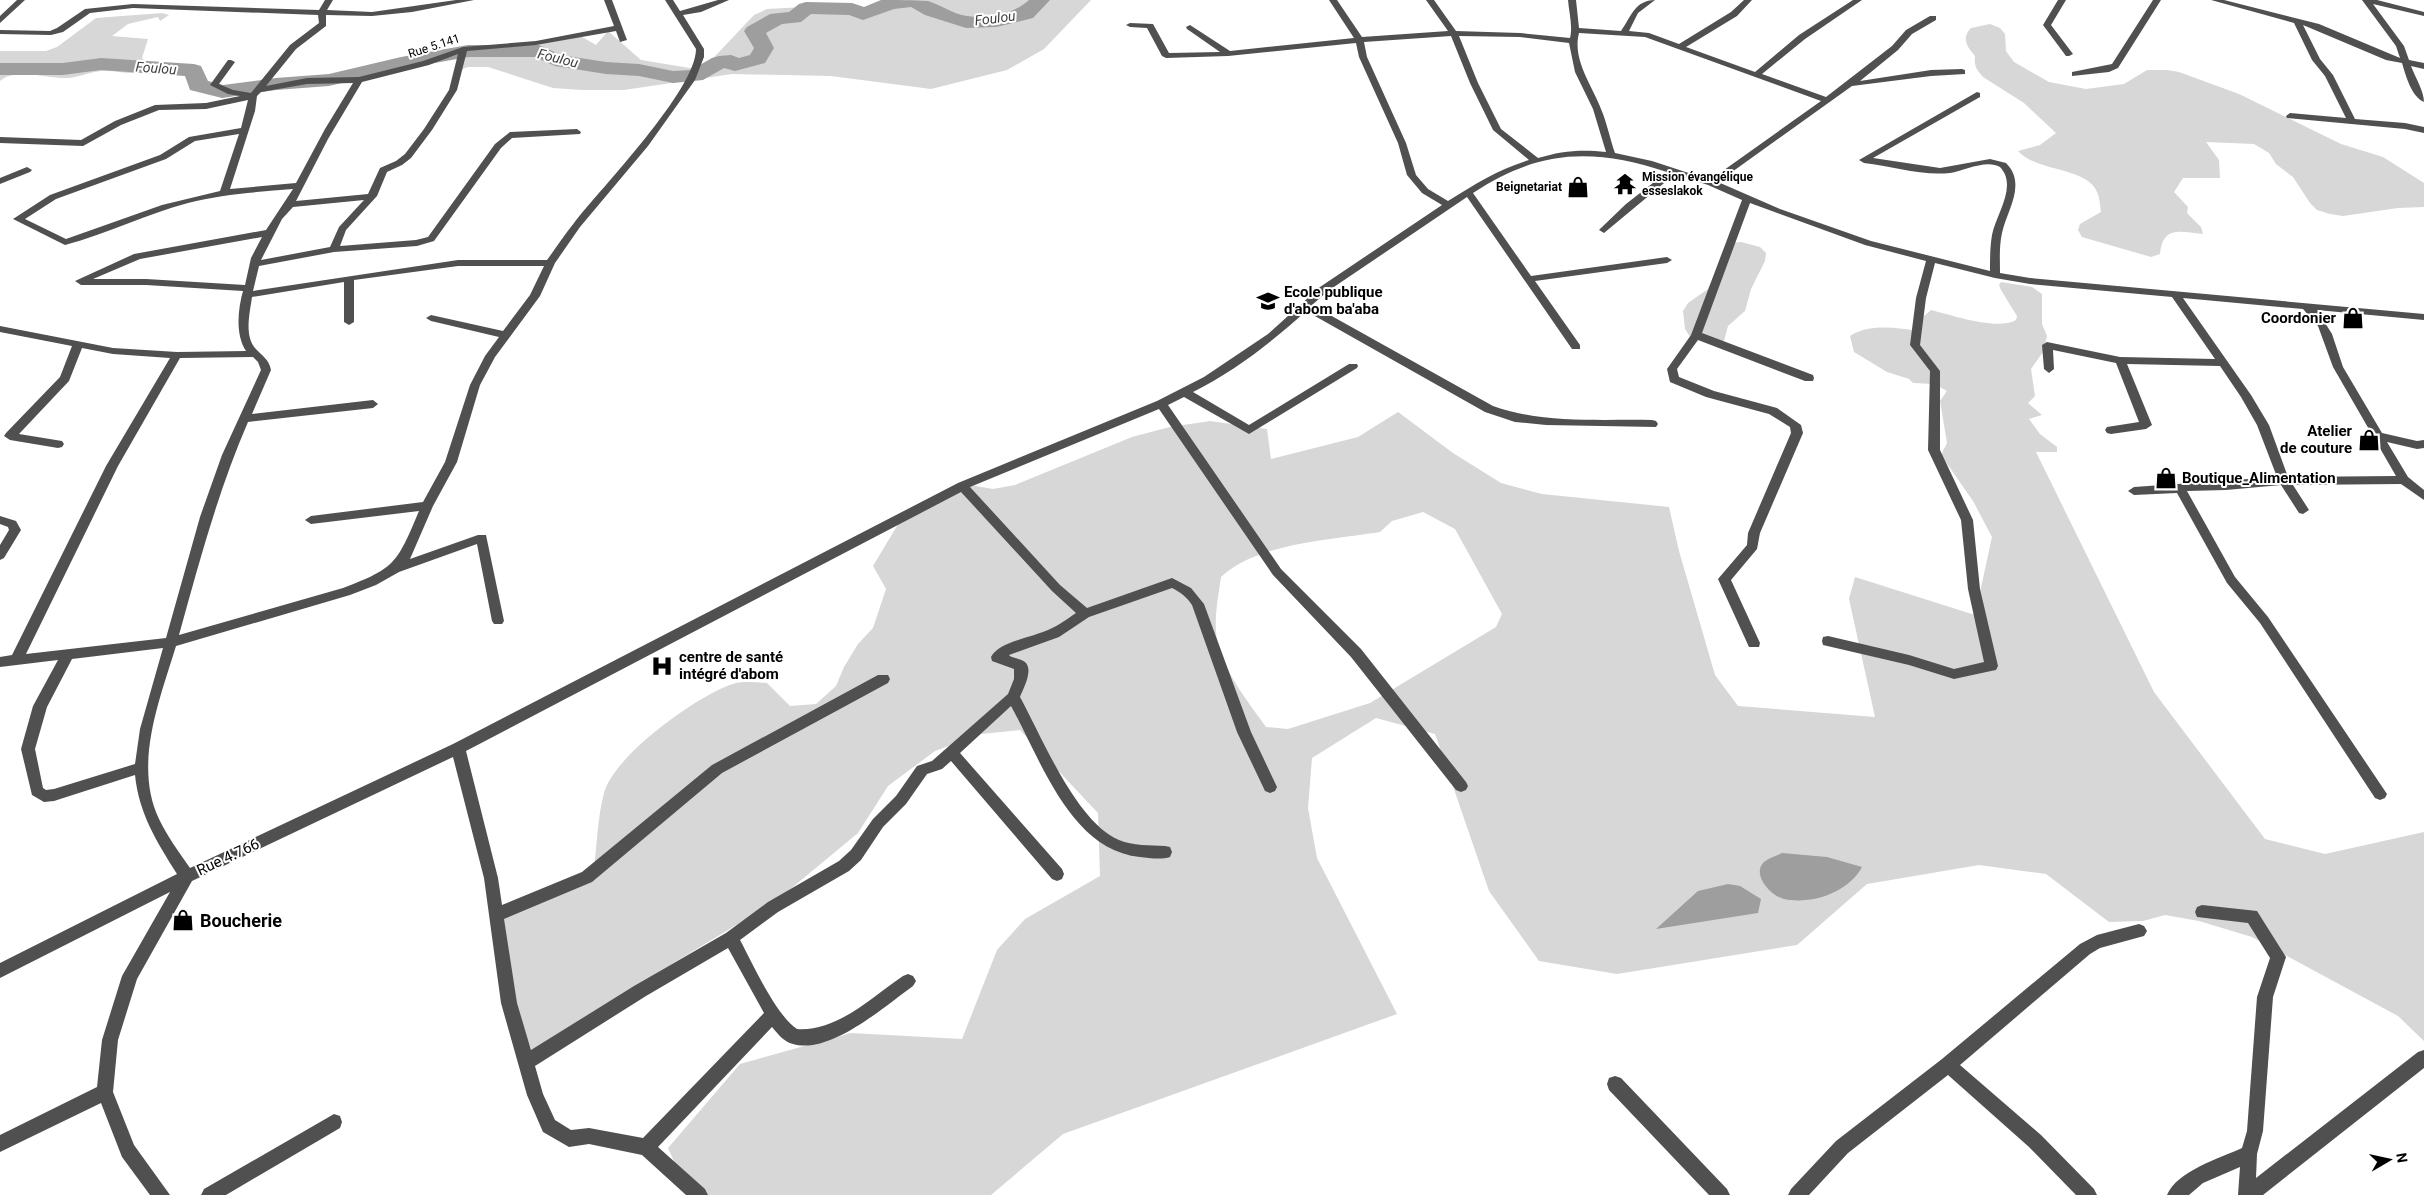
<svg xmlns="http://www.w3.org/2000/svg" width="2424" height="1195" font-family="Roboto,sans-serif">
	<rect width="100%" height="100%" fill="#fff"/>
	<!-- green -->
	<path fill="#d7d7d7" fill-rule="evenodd" d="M892,0H1091L1044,49L1007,70L931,89L831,76L732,74L624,90H582L553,88L488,67H468L460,70L463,49L521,45L577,34L596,45L608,31L641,60L702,70L754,15L767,9L841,5L870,8Z
		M162,13L169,15L160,21L158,17L128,24L112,36L148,39L142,58L151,68C134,77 123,71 106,71C93,70 81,77 68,78C49,79 15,67 0,81V51H46L57,47L96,18Z
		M1990,24L2000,28L2005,34L2006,51L2014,62L2049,82L2086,89L2124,84L2147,70H2167L2179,72L2239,94L2341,144L2383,157L2424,183V207L2398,208L2343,216L2330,214L2317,210L2310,203L2293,177L2276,164L2269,153L2254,144L2206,142L2219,160L2220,178H2183L2174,192L2188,207L2187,213L2201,227L2203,234C2180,232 2163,225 2160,254L2151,257L2082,237L2078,230L2080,224L2101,212C2100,206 2100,198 2097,192C2087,167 2036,172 2018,151L2040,145L2056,133L2024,103L1983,77C1976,69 1974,66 1975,56C1967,47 1961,38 1971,28Z
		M1741,242L1760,247L1766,253L1765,261L1751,289L1745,311L1728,326L1724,341L1718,342L1690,337L1685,329L1683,311L1688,303L1708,289L1729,243Z
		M2001,282L2032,287L2042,294V324L2047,336L2043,352L2031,369L2035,396L2028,403L2042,415L2029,419L2040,434L2057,447V452H2036L2154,692L2265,839L2325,854L2424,832V1041L2398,1016L2252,937L2199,921L2165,915L2143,921L2109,922L2046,874L1979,865L1867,884L1797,945L1617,974L1539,961L1489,891L1435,734L1376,718L1312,758L1308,808L1317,858L1397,1014L1063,1134L991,1195H689L668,1148L740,1064L851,1033L962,1039L997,950L1025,919L1100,876L1098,813L1020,730L981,734L935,751L888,786L858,833L776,901L584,1017L533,1054L509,987L496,908L593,876C597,849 597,819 604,793C614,755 700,693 736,683C745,681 757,683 767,683L790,706L816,704L836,686L844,667L858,644L873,628L886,589L873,566L903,516L964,484L993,489L1015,485L1132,437L1170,427L1210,421L1267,429L1271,459L1358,437L1398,412L1453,453L1501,483L1542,494L1669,507L1679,551L1715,675L1738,706L1875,717L1849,599L1855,577L1975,615L1992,537L1973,501L1941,455L1947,443L1940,401L1947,391L1934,384L1913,383L1909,379L1887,372L1854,352L1850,336C1869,323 1898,328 1919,331L1924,316L1931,310C1952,315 1997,331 2016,320L2017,316L2001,290L1999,285ZM1423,512L1455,529L1502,614L1496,627L1370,703L1288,729L1266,727C1248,702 1228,677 1219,647C1212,626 1218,599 1221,577C1257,543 1331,540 1380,532L1392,521Z"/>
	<!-- water -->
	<path fill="#9e9e9e" d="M1782,853L1827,857L1862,867C1849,892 1812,905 1784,899C1771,896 1751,874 1764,862C1769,858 1777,856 1782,853Z
		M1728,884L1740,886L1761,899L1758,913L1656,929L1698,891Z"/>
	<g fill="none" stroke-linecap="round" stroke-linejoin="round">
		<!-- river -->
		<path fill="#9e9e9e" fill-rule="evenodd" d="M881,0C895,0 915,0 928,1C941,5 953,14 967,16C988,19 1014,14 1029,0H1050L1033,18L996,27L966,28L925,15L911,7L894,9L863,20L849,15L811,14L801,22L782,24L766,33L774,48L765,63L735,71L724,68L703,80L673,83L639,76L606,74L555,66L535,57H468L401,69L329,86L276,90L222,98L190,90L185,76L101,70L63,75H0V63H63L101,58L194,64L201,66L208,81L223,85L276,78L329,74L401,57L468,45H539L561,55L606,62L639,64L673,71L691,70L712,58L719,56L731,55L739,58L750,55L754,48L744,31L747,27L770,14L789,12L799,4L806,2L852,3L864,7Z"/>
		<!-- minor -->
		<path fill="#505050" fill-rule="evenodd" d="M17,0H25L0,23V16Z
			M325,0H333L327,10L372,12L456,0H474L412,12L372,16L326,15V26L296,49L266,86L307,78L359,77L423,61L463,47L536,41L614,26L604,0H612L627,40L620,42L616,31L536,45L467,51L457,90L432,130L411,158L402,165L387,172L377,196L346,230L340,246L416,240L428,237L495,144L510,132L577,129L581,132L580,134L512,138L501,148L434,241L417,246L334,252L259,266L253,291L458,260H547C556,248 564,235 574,223C602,187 696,90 696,49L665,0H673L680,11L718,0H729L701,12L683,15L704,49V57L695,80L648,146L580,227L555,263L540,296L495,357L480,385L457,462L433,506L410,559L478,535H486L504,621L502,624H494L492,621L477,544L399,572L376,585L350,595L176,646C160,699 133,764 159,819C167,836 179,852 190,868L453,744L958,483L1157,401L1204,377L1268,334L1320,287L1442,205L1422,193L1407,175L1398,143L1359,57L1356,43L1228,56L1166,58L1162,56L1147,28L1130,27L1126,25L1130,23L1153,24L1169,53L1220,52L1187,29L1186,27L1190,25L1230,51L1354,38L1329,0H1337L1362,37L1448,31L1426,0H1434L1456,31L1520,33L1570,38C1573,27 1569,12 1568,0H1576L1579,28L1621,31C1631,17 1635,0 1655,0L1638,13L1629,31L1649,33L1679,44L1731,12L1744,0H1752L1737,16L1686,47L1755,72L1799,35L1853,0H1862L1805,39L1762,74L1826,97L1892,46L1906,30L1930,16H1936V20L1912,34L1898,50L1860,81L1931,70L1962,69L1965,70V74L1931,76L1852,86L1718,182L1780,209L1871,241L1990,271C1990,259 1990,247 1992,235C1996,214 2018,186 2000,167C1986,159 1964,171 1950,173C1921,176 1892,166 1864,163L1859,160L1977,92L1980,93V97L1873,158L1940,168L1990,159L2006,163C2027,184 2007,210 2002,233C1999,246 2000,260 2000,273L2030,278L2424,314V320L2317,310L2332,334L2343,367L2382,433L2417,441L2424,440V448L2417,449L2387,442L2408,477L2424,490V500L2401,484L2293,485L2309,510L2303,514L2299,513L2281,485L2226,490L2187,491L2235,577L2268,617L2387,794L2385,798L2380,800L2375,798L2260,623L2227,583L2177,493L2134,495L2128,491L2134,487L2277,477L2257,425L2241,397L2220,366L2127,364L2152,425L2146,429L2111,434L2107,433L2105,430L2107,427L2139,422L2116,363L2053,350L2054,369L2049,373L2044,369L2042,345L2047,342L2120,357L2215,359L2172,297L2030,284L1995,278L1935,263L1926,298L1920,345L1940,371V450L1973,520L1980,589L1998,666L1996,670L1991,671L1954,679L1909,665L1823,645L1822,641L1823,637L1828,636L1909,655L1954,669L1984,662L1968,589L1961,520L1928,450L1930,371L1910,345L1916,298L1926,261L1865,245L1750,203L1702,333L1813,375L1814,378L1813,381H1805L1698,340L1677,369L1679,377L1714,391L1777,408L1801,425L1803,433L1760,533L1757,549L1731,580L1760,643L1759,647H1749L1718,579L1747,545L1748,533L1791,433L1790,427L1769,414L1706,397L1670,382L1667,369L1691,335L1742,200L1708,185L1675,174L1604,233L1599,230L1601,228L1626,204L1667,172C1594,148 1539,149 1473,193L1531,276L1667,257L1672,260L1667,263L1535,281L1580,345V349H1572L1467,197L1328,291L1312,305L1493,406C1543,424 1600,419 1652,420L1656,421L1658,424L1656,427L1546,425L1515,422L1485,412L1306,311C1272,342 1235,371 1193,392L1249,425L1349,364H1357L1358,366L1357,368L1249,434L1184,397L1168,405L1281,569L1361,649L1466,782L1468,786L1466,790L1461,792L1456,790L1351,657L1273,575L1159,409L970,487L1060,585L1087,608L1172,578L1191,588L1204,604L1251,732L1277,787L1275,791L1270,793L1265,791L1237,732L1192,605C1187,597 1180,592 1172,588L1089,617L1059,637L1009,655C1011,658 1020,658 1025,662C1034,670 1023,689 1020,697C1042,737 1076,822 1119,840C1133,846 1150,845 1165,846L1170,847L1172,852L1170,857C1161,860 1149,858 1140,857C1070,850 1041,760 1011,706L960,753L1062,869L1064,874L1062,879L1057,881L1052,879L951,761L942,769L927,774L906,804L883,827L861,860L849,871L778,912L740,940C753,964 775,1014 797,1029C837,1032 872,997 903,976L908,974L913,976L916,981L913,986C885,1006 830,1055 793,1044C784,1042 778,1034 772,1027L658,1147L705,1189L708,1195H686L642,1155L589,1144L569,1147L543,1132L527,1095L501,1003L484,878L453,757L192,881L137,979L118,1040L113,1092L134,1145L170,1195H150L122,1157L101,1103L0,1152V1135L97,1087L102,1040L122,976L170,892L0,978V963L177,874C157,842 139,814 135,775L54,801L44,802L32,795L21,749L33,706L58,660L0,667V657L12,655L106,466L170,358L113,354L82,348L69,381L19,434L62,441L64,444L62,447L58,448L10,440L4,436L6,433L60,377L72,346L0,332V326L113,348L177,352L246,351C235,334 238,309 243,291L146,285H81L75,281L134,254L266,230L293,189C258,192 222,194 188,203C146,214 107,234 65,245L13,219L50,195L160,155L189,137L241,128L248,100L206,109L159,110L121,125L83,146L0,143V137L81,140L115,121L155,105L206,103L240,96L228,94L210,85L228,60H231L235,62L219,84L233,90L251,93L290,45L319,23L318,15L133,8L90,13L63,32L51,35L0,34V30L50,31L57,28L85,9L133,4L319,10ZM1579,33L1645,37L1821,101L1710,180L1652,161L1615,153C1610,139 1607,123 1601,109C1592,85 1572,60 1579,33ZM1451,36L1470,83L1493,130L1529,160C1499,169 1475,184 1448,201L1428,189L1416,175L1406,143L1367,57L1364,42ZM1459,36L1520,37L1569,43L1575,72L1593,109L1606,152C1581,149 1561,151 1538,158L1501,129L1478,83ZM458,54L449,90L424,129L405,154L396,161L380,168L368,194L296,201L328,139L362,82L429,65ZM353,83L325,129L296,183L230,189L255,111L257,96L261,92L307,84ZM239,134L220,191L162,205L66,239L25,219L56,199L166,159L195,141ZM364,200L339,227L330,247L261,260L282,219L293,207ZM262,237L251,258L245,285L146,279H93L140,259ZM458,266H544L530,295L503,331L431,315L426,318L431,321L499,337L485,356L470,385L445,462L423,502L311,516L305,520L311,524L419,511C397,563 396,568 343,588L179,635C199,563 218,491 248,422L373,408L378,404L373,400L252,414L271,370C269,359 262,356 255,348C244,335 250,312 252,297L344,282V322L349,325L354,322V280ZM2183,298L2303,309L2318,326L2333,367L2396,476L2288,477L2269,425L2251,395ZM253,357L258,362L261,370L222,455L200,517L166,638L26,654L118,466L180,358ZM961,492L1052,591L1076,613C1067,619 1058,626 1048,630C1033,637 998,642 991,657L992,661L1014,669V679L1008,694L932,761L917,766L896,796L873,819L851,850L839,861L768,902L726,933L634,986L531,1050L517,1003L504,919L592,882L722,773L888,683L890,679L888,675H878L712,765L582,872L502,905L498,878L466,751ZM163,648L140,729L135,764L54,789L46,790L43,788L35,749L47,707L72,659ZM728,948L764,1013L643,1138L589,1128L571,1130L555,1120L543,1094L535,1066L646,996Z
			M2058,0H2066L2051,25L2073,54L2069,56H2066L2043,25Z
			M2153,0H2161L2118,68L2109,72L2072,76V72L2112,64Z
			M2211,0H2224L2319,24L2400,58L2396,46L2362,0H2377L2424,12V16L2373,4L2404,46L2409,60L2424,63V69L2411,66C2415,77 2424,91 2424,102C2411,96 2406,76 2402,63L2386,60L2303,25L2320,59L2333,75L2355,119L2405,123L2424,127V133L2405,129L2287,118L2286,116L2290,113L2346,118L2325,76L2312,60L2294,23Z
			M27,167L32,170L30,172L0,184V178Z
			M0,516L16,521L21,530L4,558L0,560V545L9,530L8,527L0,524Z
			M2202,905L2257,911L2286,957L2273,997L2263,1131L2257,1154L2256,1178L2418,1052L2424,1050V1068L2263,1195H2238L2240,1167L2203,1183L2189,1195H2167C2177,1171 2220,1158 2242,1148L2247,1131L2257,997L2270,958L2248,923L2197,917L2195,912L2197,907Z
			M2139,924L2144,926L2147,931L2144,936L2100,948L2090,954L1960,1065L2041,1135L2094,1189L2097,1195H2076L2029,1147L1948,1075L1848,1153L1809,1195H1788L1791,1189L1836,1141L1942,1059L2080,944L2097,935Z
			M1615,1076L1621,1078L1727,1189L1730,1195H1709L1609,1090L1607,1084L1609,1078Z
			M334,1114L340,1116L342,1122L340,1128L226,1195H201L204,1189Z"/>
	</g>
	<!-- icons -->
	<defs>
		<g id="temple-bare" transform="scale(1.725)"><path d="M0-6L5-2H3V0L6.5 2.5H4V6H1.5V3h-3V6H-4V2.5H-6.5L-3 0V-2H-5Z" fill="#000" stroke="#fff" stroke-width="2.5" paint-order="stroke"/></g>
		<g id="shop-bare" transform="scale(1.725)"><path d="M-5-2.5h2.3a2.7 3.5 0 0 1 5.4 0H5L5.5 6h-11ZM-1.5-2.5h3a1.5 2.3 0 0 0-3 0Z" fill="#000" stroke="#fff" stroke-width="2.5" paint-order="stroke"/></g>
		<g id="school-bare" transform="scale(1.725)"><path d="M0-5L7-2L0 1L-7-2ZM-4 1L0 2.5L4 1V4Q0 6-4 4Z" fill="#000" stroke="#fff" stroke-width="2.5" paint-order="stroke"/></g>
		<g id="hospital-bare" transform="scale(1.725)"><path d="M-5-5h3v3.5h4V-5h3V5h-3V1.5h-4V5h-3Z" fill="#000" stroke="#fff" stroke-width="2.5" paint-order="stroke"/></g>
	</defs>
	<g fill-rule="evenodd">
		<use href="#temple-bare" x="1625" y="184"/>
		<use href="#shop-bare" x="1578" y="187"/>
		<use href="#school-bare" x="1268" y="301"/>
		<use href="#shop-bare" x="2353" y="318"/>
		<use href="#shop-bare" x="2369" y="440"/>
		<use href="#shop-bare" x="2166" y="478"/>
		<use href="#hospital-bare" x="662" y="666"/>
		<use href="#shop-bare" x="183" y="920"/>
	</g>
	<g text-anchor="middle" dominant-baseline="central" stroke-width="4" stroke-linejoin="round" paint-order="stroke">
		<!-- far-street labels -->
		<g font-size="12" fill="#000" stroke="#fff">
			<text transform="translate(434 46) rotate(-18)">Rue 5.141</text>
		</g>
		<!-- far-poi labels -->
		<g font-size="12" font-weight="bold" fill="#000" stroke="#fff" text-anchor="start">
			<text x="1642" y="177">Mission évangélique<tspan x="1642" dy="14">esseslakok</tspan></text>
			<text x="1562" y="187" text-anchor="end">Beignetariat</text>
		</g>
		<!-- far-water labels -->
		<g font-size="14" font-style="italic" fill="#3f3f3f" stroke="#fff">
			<text transform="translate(995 18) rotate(-7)">Foulou</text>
			<text transform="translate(558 58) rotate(14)">Foulou</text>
			<text transform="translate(156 68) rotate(4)">Foulou</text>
		</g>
		<!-- poi labels -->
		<g font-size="15" font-weight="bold" fill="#000" stroke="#fff" text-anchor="start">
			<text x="1284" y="292">Ecole publique<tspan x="1284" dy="17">d'abom ba'aba</tspan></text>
			<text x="2336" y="318" text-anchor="end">Coordonier</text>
			<text x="2352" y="431" text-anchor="end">Atelier<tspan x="2352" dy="17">de couture</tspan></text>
			<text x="2182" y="478">Boutique_Alimentation</text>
			<text x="679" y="657">centre de santé<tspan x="679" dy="17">intégré d'abom</tspan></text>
		</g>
		<!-- street labels -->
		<g font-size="15" fill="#000" stroke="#fff">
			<text transform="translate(228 857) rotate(-25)">Rue 4.766</text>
		</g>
		<!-- near-poi labels -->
		<g font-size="18" font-weight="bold" fill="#000" stroke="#fff" text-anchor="start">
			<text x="200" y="920">Boucherie</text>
		</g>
	</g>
	<!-- north arrow -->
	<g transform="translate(2389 1160) rotate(81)" stroke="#ffffff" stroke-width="4" paint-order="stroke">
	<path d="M0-4L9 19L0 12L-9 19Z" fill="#000000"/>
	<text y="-8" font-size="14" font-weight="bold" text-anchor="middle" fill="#000000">N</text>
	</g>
</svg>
